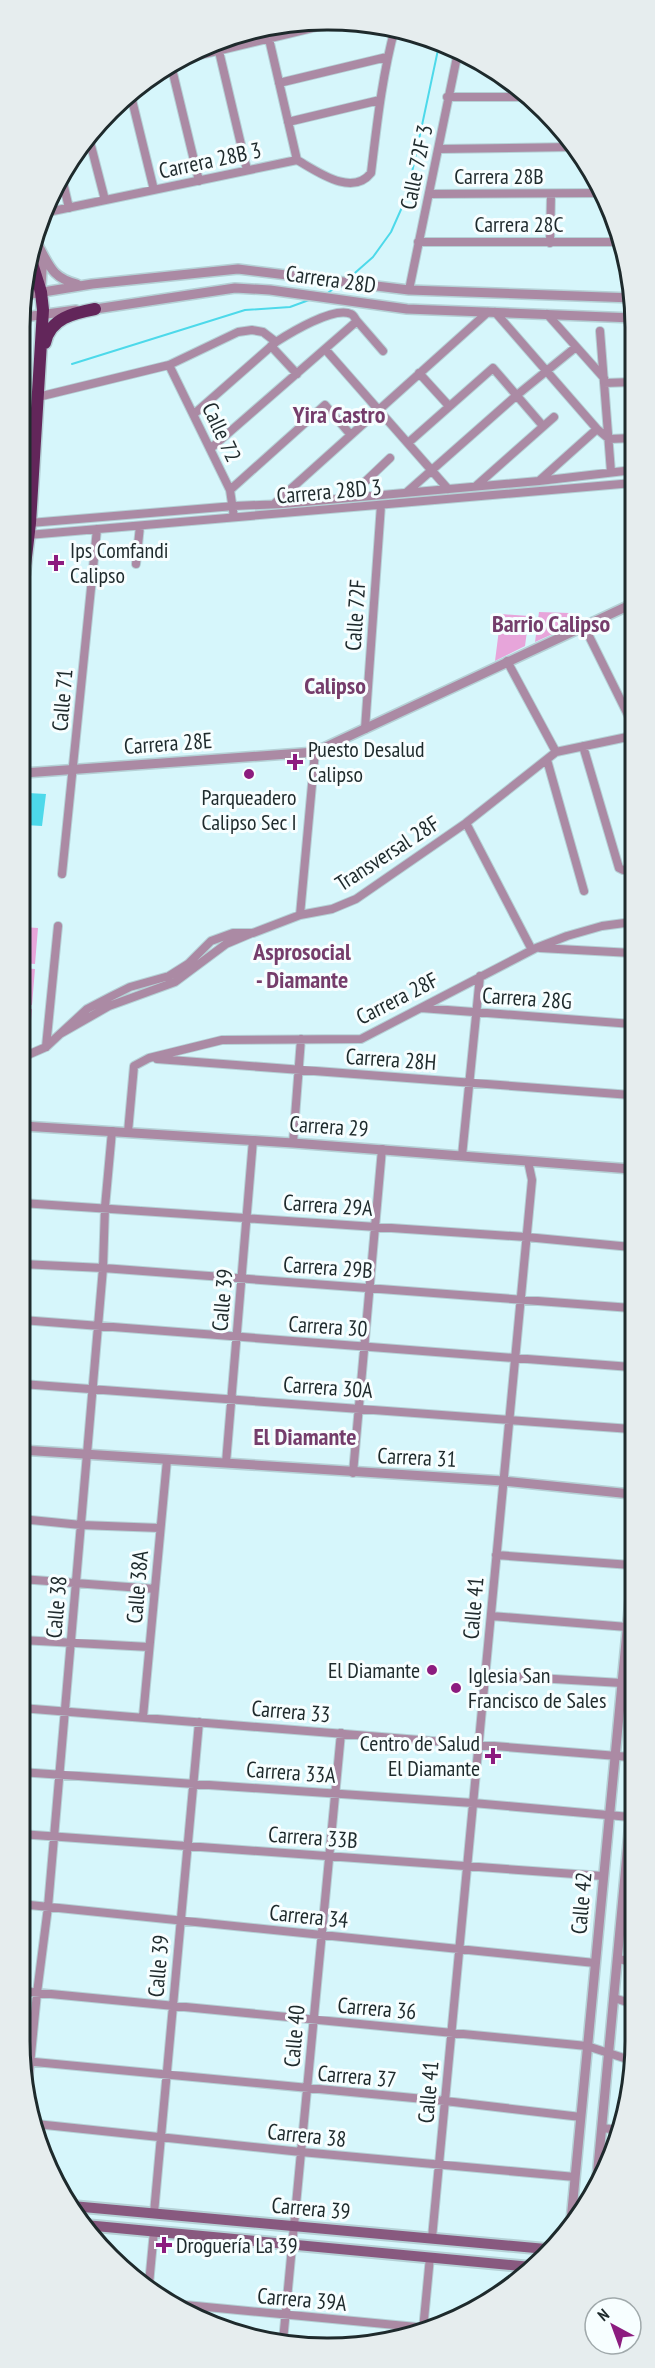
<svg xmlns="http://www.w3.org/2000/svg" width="655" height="2368" font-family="'PT Sans Narrow',sans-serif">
	<rect width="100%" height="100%" fill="#d6f6fb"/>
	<!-- green -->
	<path fill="#e7a5da" d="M539,612L569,613L566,628L535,642Z
		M501,614L529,616L525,646L495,661Z
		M23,927L38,928L35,964L23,963Z
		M23,968L35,969L32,1005L23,1004Z
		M23,1008L32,1009L29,1045L23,1044Z"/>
	<!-- water -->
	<path fill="#4dd9ea" d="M28,793L46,794L42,826L25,825Z"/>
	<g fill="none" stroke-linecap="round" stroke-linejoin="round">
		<!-- stream -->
		<path stroke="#4dd9ea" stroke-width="2" d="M348,279L373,257L391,232L407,196L439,45
			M326,294L341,284
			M72,364L245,310L290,307L309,300"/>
		<!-- minor casing -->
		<g stroke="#b5d1d6" stroke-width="10">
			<path id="minor" d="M266,26L297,160
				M218,47L247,170
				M188,58L325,25
				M171,65L199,181
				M279,83L387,57
				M131,96L154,190
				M447,97H529
				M288,122L380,100
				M89,138L105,200
				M439,149L572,147
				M62,178L69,208
				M429,194L604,193
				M48,212L297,160C318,172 352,197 371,173C377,124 382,76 395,28
				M418,242H619
				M550,243L551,194
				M409,290L458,52
				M495,312L597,429L609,439L633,438
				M547,314L604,378
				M357,321L383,351
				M600,331L611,472
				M271,346L297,374
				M325,349L448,489
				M169,365L230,490L234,517
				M419,373L449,406
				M604,383L633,382
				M38,397L169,365L238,332L252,330L263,332L276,342C290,333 334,306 351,314C354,315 355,319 357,321L210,449
				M194,414L276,342
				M408,443L493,368L543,426
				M540,480L597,429
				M476,486L554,417
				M230,490L325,405L350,434
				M407,492L517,395L576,347
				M349,497L390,458
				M274,504L488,312
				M30,523L234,506L282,504L539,481L633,470
				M28,535L633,483
				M136,564L140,526
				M584,626L632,723
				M507,661L556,752
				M365,729L381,505
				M583,746L619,868L623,870L632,869
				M547,760L584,891
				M466,823L532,950
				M62,874L97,529
				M300,915L315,752
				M540,948L632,953
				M421,1008L632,1024
				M60,1034L87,1009L110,997L130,987L169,976L188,964L211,941L233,933H253L300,915L332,909L356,899L466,823L556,752L632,736
				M46,1047L58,926
				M23,1057L46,1047L60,1034L109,1006L175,982L226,944L252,933
				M157,1059L631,1095
				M128,1132L134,1066L149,1058L222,1040L361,1039L536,948L567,936L602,926L632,922
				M293,1143L301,1039
				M462,1156L480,976
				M22,1203L526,1237L631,1247
				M22,1264L103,1268L631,1308
				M22,1320L631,1367
				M22,1384L631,1429
				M226,1463L253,1140
				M353,1473L382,1149
				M21,1519L81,1525L160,1528
				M496,1555L631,1565
				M21,1579L155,1589
				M491,1616L627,1627
				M21,1640L149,1647
				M485,1675L622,1683
				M21,1708L630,1757
				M143,1717L167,1460
				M20,1772L473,1803L630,1817
				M20,1834L603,1876
				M20,1904L595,1963
				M617,1959L630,1961
				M20,1991L587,2046L630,2060
				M614,1998L630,2003
				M24,2061L445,2101L581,2117
				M28,2085L37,1993L48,1907L103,1268L105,1207L112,1131
				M36,2124L301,2152L575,2177
				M602,2128L619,2130
				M154,2213L199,1722
				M432,2238L532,1180L528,1161
				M149,2284L154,2231
				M175,2304L427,2328
				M423,2330L430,2257
				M283,2341L341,1733"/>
		</g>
		<!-- tertiary casing -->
		<g stroke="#b5d1d6" stroke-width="12">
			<path id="tertiary" d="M37,239L42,270L41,287
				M39,247C50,267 53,278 77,284
				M25,295L92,284L238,269L409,290L633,298
				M89,310L235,288L270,290L407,309L633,318
				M25,317L76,310
				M24,773L315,752L632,604
				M23,1126L293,1143L631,1169
				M21,1450L503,1481L631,1494
				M596,2189L630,1821
				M571,2221L631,1589"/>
		</g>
		<!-- secondary casing -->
		<g stroke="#b5d1d6" stroke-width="14">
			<path id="secondary" d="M72,2206L546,2249
				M85,2225L531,2267"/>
		</g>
		<!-- trunk casing -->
		<g stroke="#b5d1d6" stroke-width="15">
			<path id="trunk" d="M45,343C50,318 74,313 95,309
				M24,574L30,523L43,310L41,292L30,257"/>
		</g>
		<!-- minor -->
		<use href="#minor" stroke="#ab8aa4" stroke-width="8"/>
		<!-- tertiary -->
		<use href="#tertiary" stroke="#ab8aa4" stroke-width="9"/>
		<!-- secondary -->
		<use href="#secondary" stroke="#88597f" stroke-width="10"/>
		<!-- trunk -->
		<use href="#trunk" stroke="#62265a" stroke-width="12"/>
	</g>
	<!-- markers -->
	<g fill="#8c1c7f" stroke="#f7feff" stroke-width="2">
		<path d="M53 554h6v6h6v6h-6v6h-6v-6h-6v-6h6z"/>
		<path d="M292 753h6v6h6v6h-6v6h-6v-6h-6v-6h6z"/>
		<circle cx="249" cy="774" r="6"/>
		<circle cx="432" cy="1670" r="6"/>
		<circle cx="456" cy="1688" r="6"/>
		<path d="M490 1747h6v6h6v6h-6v6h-6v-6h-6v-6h6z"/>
		<path d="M161 2236h6v6h6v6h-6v6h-6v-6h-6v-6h6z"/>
	</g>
	<g text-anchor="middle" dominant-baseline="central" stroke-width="6" stroke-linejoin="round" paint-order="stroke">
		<!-- street labels -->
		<g font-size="22" fill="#1e2a2c" stroke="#f7feff">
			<text transform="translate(210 160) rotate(-12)">Carrera 28B 3</text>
			<text transform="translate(416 167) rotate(-78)">Calle 72F 3</text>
			<text x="499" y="176">Carrera 28B</text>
			<text x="519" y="224">Carrera 28C</text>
			<text transform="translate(331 279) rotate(8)">Carrera 28D</text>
			<text transform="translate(222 432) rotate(65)">Calle 72</text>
			<text transform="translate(329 491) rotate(-5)">Carrera 28D 3</text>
			<text transform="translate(355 615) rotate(-86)">Calle 72F</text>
			<text transform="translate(62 700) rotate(-85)">Calle 71</text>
			<text transform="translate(168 743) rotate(-4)">Carrera 28E</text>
			<text transform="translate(387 853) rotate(-33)">Transversal 28F</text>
			<text transform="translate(397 998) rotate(-27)">Carrera 28F</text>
			<text transform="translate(527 998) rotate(4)">Carrera 28G</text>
			<text transform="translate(391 1059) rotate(4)">Carrera 28H</text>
			<text transform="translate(329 1126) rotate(4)">Carrera 29</text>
			<text transform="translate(328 1205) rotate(4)">Carrera 29A</text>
			<text transform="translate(328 1267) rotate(4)">Carrera 29B</text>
			<text transform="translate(222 1300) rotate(-85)">Calle 39</text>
			<text transform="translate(328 1326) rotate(4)">Carrera 30</text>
			<text transform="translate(328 1387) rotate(4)">Carrera 30A</text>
			<text transform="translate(417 1457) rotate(3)">Carrera 31</text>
			<text transform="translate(137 1587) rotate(-85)">Calle 38A</text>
			<text transform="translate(56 1607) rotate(-85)">Calle 38</text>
			<text transform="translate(473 1608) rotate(-85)">Calle 41</text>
			<text transform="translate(291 1711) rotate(5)">Carrera 33</text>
			<text transform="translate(291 1772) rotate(4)">Carrera 33A</text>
			<text transform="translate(313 1837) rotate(4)">Carrera 33B</text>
			<text transform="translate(581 1903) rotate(-85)">Calle 42</text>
			<text transform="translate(309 1916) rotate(6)">Carrera 34</text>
			<text transform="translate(158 1966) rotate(-85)">Calle 39</text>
			<text transform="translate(377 2008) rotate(5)">Carrera 36</text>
			<text transform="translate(294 2036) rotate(-85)">Calle 40</text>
			<text transform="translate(357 2076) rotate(5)">Carrera 37</text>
			<text transform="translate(428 2092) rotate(-85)">Calle 41</text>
			<text transform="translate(307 2135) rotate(6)">Carrera 38</text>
			<text transform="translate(311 2208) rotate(5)">Carrera 39</text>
			<text transform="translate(302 2299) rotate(5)">Carrera 39A</text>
		</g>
		<!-- poi labels -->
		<g font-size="22" fill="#1e2a2c" stroke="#f7feff" text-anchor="start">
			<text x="70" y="550">Ips Comfandi<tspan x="70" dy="25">Calipso</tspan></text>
			<text x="308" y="749">Puesto Desalud<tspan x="308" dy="25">Calipso</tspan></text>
			<text x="249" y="797" text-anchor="middle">Parqueadero<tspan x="249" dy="25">Calipso Sec I</tspan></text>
			<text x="420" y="1670" text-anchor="end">El Diamante</text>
			<text x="468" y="1675">Iglesia San<tspan x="468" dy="25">Francisco de Sales</tspan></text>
			<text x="480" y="1743" text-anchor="end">Centro de Salud<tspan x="480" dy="25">El Diamante</tspan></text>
			<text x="176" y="2245">Droguería La 39</text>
		</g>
		<!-- neighbourhood labels -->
		<g font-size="24" font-weight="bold" fill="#753d6b" stroke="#f7feff">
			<text x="339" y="414">Yira Castro</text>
			<text x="551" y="623">Barrio Calipso</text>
			<text x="335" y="685">Calipso</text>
			<text x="302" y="951">Asprosocial<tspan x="302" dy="28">- Diamante</tspan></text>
			<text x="305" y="1436">El Diamante</text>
		</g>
	</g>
	<!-- crop -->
	<path d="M0 0H655V2368H0ZM327 30H328A297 297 0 0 1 625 327V2041A297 297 0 0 1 328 2338H327A297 297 0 0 1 30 2041V327A297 297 0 0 1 327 30Z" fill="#e6edee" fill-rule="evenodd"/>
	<path fill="none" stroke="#1e2a2c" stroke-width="3" d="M327 30H328A297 297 0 0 1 625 327V2041A297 297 0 0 1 328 2338H327A297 297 0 0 1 30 2041V327A297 297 0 0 1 327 30Z"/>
	<!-- north arrow -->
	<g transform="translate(613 2326) rotate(319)"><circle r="28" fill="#f7feff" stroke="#a0a9ab" stroke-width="1.5"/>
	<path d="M0-4.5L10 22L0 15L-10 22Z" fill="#8c1c7f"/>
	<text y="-9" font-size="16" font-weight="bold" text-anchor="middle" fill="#1e2a2c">N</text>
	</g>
</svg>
